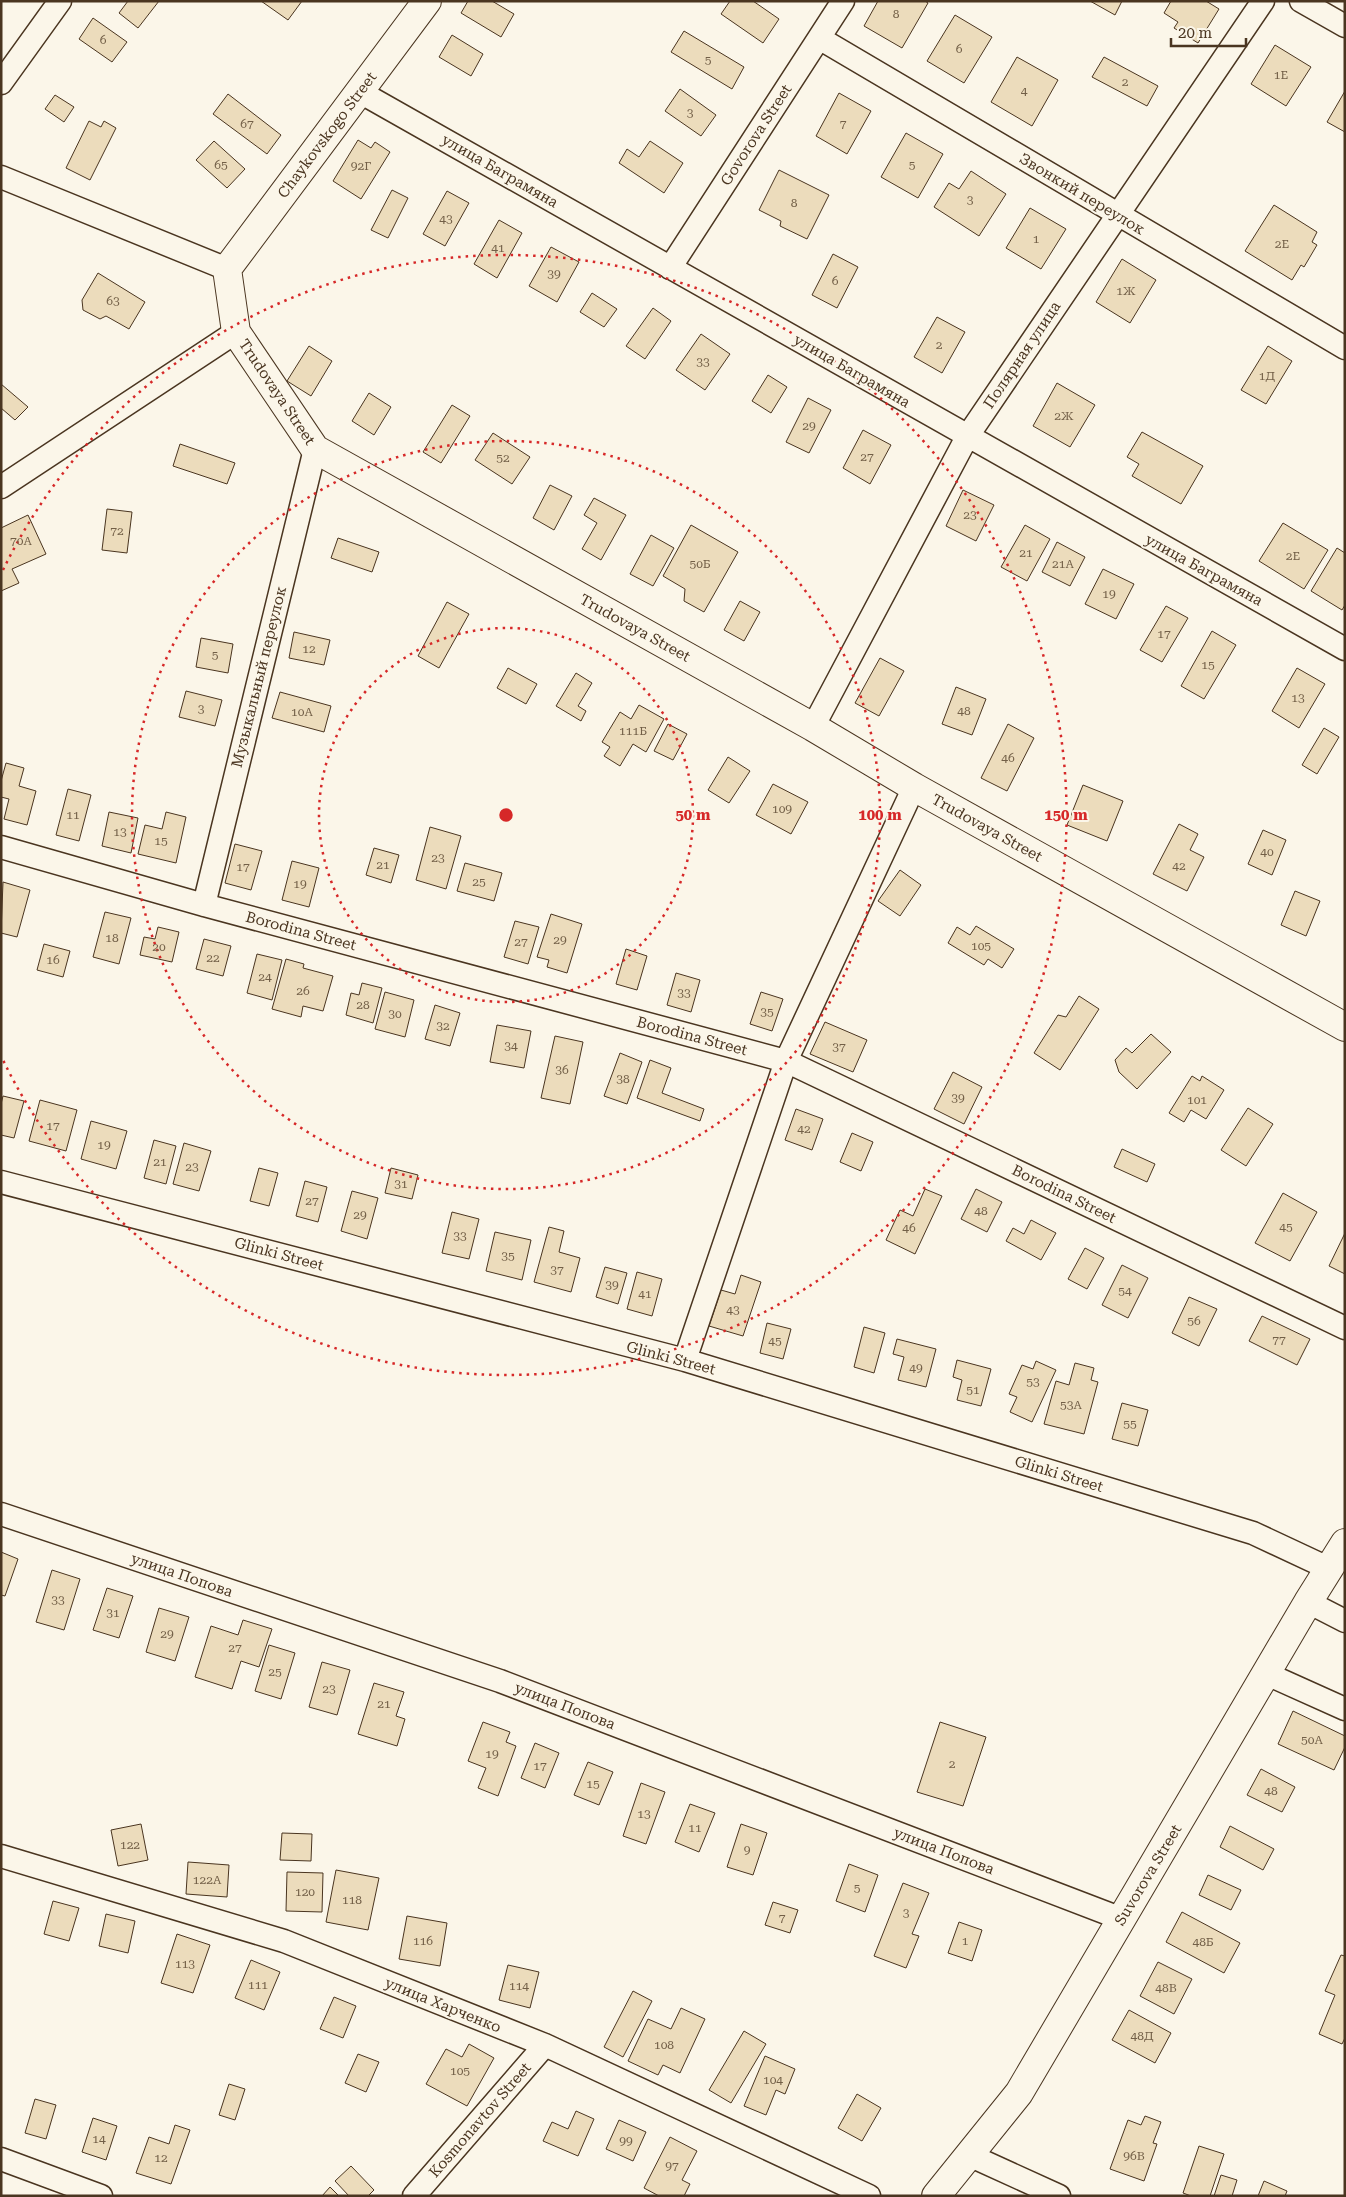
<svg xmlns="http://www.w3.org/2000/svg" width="1346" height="2197" font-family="'Roboto Serif',serif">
	<rect width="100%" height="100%" fill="#fbf6e9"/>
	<!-- building -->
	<path fill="#ecdcbc" stroke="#4a3520" d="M128,1H159L138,28L119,13Z
		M261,1H302L288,20Z
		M468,1H492L514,14L501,37L461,13Z
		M730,1H753L779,19L763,43L721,14Z
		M878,1H925L928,3L902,48L864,26Z
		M1090,1H1122L1115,15Z
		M1171,1H1206L1219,9L1198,43L1174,28L1178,22L1164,13Z
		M955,15L992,37L964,83L927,61Z
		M93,18L127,42L112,62L79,39Z
		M684,31L744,67L732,89L671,52Z
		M452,35L483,54L471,76L439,57Z
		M1275,45L1311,67L1286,106L1251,84Z
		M1017,57L1058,80L1032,126L991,102Z
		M1104,57L1158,86L1147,106L1092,77Z
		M680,89L716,115L701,136L665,111Z
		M1345,91V132L1327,122Z
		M839,93L871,111L847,154L816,136Z
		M228,94L281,135L267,154L213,114Z
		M55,95L74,107L64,122L45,109Z
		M89,121L101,127L104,121L116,128L90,180L66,168Z
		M906,133L943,154L918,198L881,177Z
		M358,140L371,148L375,142L390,152L361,199L333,181Z
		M214,141L245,169L227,188L196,160Z
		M650,141L683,163L664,193L619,163L627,149L639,157Z
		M779,170L829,195L807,239L780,226L781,221L759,210Z
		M971,171L1006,194L979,236L934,207L949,183L959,189Z
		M392,190L408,198L388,238L371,230Z
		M447,191L469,203L445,246L423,234Z
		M1274,205L1317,232L1312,242L1317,245L1304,267L1301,265L1292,280L1245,251Z
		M1030,208L1066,229L1041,269L1006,248Z
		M499,220L522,233L497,278L474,264Z
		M551,247L579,262L557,302L529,286Z
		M833,254L858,267L837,308L812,295Z
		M1122,259L1156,280L1130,323L1096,302Z
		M98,273L145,302L129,329L106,316L100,319L83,310L82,300Z
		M592,293L617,309L604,327L580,312Z
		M653,308L671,321L645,359L626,346Z
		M937,317L965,332L942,373L914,357Z
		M701,334L730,354L705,390L676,370Z
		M309,346L332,361L311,396L287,381Z
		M1268,346L1292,361L1266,404L1241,390Z
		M768,375L787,387L771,413L752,401Z
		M1057,383L1095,405L1070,447L1033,426Z
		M1,384L28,407L15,420L1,408Z
		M369,393L391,407L374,435L352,421Z
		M808,398L831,410L809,453L786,442Z
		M452,405L470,416L441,463L423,452Z
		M863,430L891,445L870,484L843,468Z
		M1142,432L1203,466L1181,504L1132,476L1139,464L1127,457Z
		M493,433L530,457L512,484L475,460Z
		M180,444L235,463L227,484L173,466Z
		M550,485L572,496L554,530L533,518Z
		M963,490L994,505L976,541L946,526Z
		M594,498L626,515L601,560L582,549L597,523L584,515Z
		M107,509L132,512L127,553L102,550Z
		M28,515L46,554L12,569L19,583L1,591V528Z
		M1283,523L1328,550L1304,589L1259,561Z
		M691,525L738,552L704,612L684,601L685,589L663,576Z
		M1025,525L1050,539L1027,581L1001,567Z
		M651,535L674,548L653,586L630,574Z
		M338,538L379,552L372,572L331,558Z
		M1057,542L1085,557L1070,586L1042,572Z
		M1337,548L1345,553V605L1342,610L1311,591Z
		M1103,569L1134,584L1116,619L1085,604Z
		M740,601L760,612L744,641L724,630Z
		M447,602L469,614L439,668L418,656Z
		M1166,606L1188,618L1162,662L1140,650Z
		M1212,631L1236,645L1204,699L1181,686Z
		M294,632L330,640L324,665L289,658Z
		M201,638L233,644L228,673L196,667Z
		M880,658L904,671L879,716L855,703Z
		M508,668L537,684L526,704L497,688Z
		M1297,668L1325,684L1299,728L1272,711Z
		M576,673L592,683L578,706L586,711L581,721L556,706Z
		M956,687L986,699L972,735L942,724Z
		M186,691L222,700L215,726L179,717Z
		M280,692L331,706L324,732L272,718Z
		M639,705L664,719L646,752L633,744L620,766L604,756L610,747L602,742L620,712L631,719Z
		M668,724L687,734L673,760L654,751Z
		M1008,724L1034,738L1007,791L981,778Z
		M1324,728L1339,737L1317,774L1302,765Z
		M728,757L750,771L729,803L708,790Z
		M6,763L24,768L19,786L36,791L27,825L4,819L9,799L1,797V781Z
		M773,784L808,802L791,834L756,815Z
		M1083,785L1123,801L1107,841L1067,825Z
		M68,789L91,795L79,841L56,835Z
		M109,812L138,818L131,853L102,846Z
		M166,812L186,817L176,863L138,854L145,825L162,829Z
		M1179,824L1198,834L1190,850L1204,857L1187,891L1153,874Z
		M430,827L461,836L446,889L416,880Z
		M1263,830L1286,840L1272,875L1248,864Z
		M235,844L262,851L251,890L225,883Z
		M374,848L399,855L391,883L366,875Z
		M292,861L319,868L309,907L282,900Z
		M465,863L502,873L494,901L457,891Z
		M900,870L921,885L900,916L878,901Z
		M3,882L30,890L17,937L1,933Z
		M1295,891L1320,901L1306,936L1281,925Z
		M105,912L131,918L119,964L93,957Z
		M551,914L582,924L567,973L547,967L549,960L537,957Z
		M515,921L539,927L528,964L504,957Z
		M976,926L1014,949L1002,968L988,959L984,965L948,943L957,927L970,935Z
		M158,927L179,932L172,962L140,955L144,937L155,939Z
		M204,939L231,946L223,976L196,969Z
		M44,944L70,951L63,977L37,970Z
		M626,949L647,956L637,990L616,984Z
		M257,954L282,960L272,1000L247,993Z
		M286,959L304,964L303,968L333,976L323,1011L303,1006L301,1017L272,1009Z
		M676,973L700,980L691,1012L667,1005Z
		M362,983L382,988L373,1023L346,1015L351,993L359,995Z
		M385,992L414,1000L405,1037L375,1029Z
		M761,992L783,999L772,1031L750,1024Z
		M1079,996L1099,1009L1060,1070L1034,1053L1058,1015L1066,1017Z
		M435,1005L460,1013L450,1046L425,1039Z
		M825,1022L867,1040L853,1072L810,1054Z
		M497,1025L531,1031L524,1068L490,1062Z
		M1151,1034L1171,1052L1137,1089L1119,1072L1115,1060L1126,1048L1132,1053Z
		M555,1036L583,1042L570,1104L541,1098Z
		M620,1053L642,1062L627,1104L604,1096Z
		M650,1060L671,1068L662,1093L704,1109L700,1121L637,1098Z
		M953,1072L982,1087L964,1124L934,1109Z
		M1192,1076L1200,1081L1202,1076L1224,1090L1206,1119L1191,1110L1184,1122L1169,1113Z
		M3,1096L24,1101L14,1138L1,1135V1104Z
		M40,1100L77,1110L66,1151L29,1141Z
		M1248,1108L1273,1124L1246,1166L1221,1150Z
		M796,1109L823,1119L812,1150L785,1140Z
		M91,1121L127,1131L116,1169L81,1159Z
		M852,1133L873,1142L861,1171L840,1162Z
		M154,1140L176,1146L166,1184L144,1178Z
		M184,1143L211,1151L199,1191L173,1184Z
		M1122,1149L1155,1164L1147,1182L1114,1167Z
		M259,1168L278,1173L269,1206L250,1201Z
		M391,1168L418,1175L412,1199L385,1193Z
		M305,1181L327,1187L318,1222L296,1216Z
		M925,1189L942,1196L915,1254L886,1240L900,1210L913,1216Z
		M976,1189L1002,1202L987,1232L961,1219Z
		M352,1191L378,1198L367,1239L341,1231Z
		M1283,1193L1317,1212L1290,1261L1255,1243Z
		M452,1212L479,1219L469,1259L442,1253Z
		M1031,1220L1056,1233L1041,1260L1006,1241L1013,1228L1024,1234Z
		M549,1227L564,1231L559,1252L580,1258L571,1292L534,1282Z
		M495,1232L531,1240L522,1280L486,1271Z
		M1345,1233V1274L1329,1266Z
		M1085,1248L1104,1258L1087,1289L1068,1279Z
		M1122,1265L1148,1278L1128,1318L1102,1305Z
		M605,1267L627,1273L618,1304L596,1297Z
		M637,1272L662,1279L652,1316L627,1309Z
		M741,1275L761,1282L743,1336L709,1326L721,1290L735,1294Z
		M1189,1297L1217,1309L1199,1346L1172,1333Z
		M1262,1316L1310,1339L1297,1365L1249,1341Z
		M767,1323L791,1329L783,1359L760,1353Z
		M864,1327L885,1333L874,1373L854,1367Z
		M897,1339L936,1349L926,1387L898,1380L904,1357L893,1354Z
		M957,1360L991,1369L981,1406L957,1400L962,1380L953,1377Z
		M1036,1361L1056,1370L1032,1422L1010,1412L1017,1397L1009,1394L1022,1365L1033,1369Z
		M1075,1363L1094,1368L1091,1380L1098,1382L1084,1434L1044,1424L1056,1381L1069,1385Z
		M1122,1403L1148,1410L1138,1446L1112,1439Z
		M1,1552L18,1559L5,1596L1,1595Z
		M52,1570L80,1579L64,1630L36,1622Z
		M107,1588L133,1596L119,1638L93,1630Z
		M159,1608L189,1617L175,1661L146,1652Z
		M243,1620L272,1629L259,1667L241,1661L232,1689L195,1677L211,1626L238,1635Z
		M269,1645L295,1653L281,1699L255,1691Z
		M322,1662L350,1670L337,1715L309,1707Z
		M374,1683L404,1692L396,1716L405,1719L397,1746L358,1734Z
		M1293,1711L1345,1736V1747L1334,1770L1278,1744Z
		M483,1722L510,1732L506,1742L516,1746L498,1796L478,1788L486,1768L468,1761Z
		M940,1722L986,1737L963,1806L917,1792Z
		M535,1743L559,1753L545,1788L521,1778Z
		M588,1762L613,1772L599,1805L574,1795Z
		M1261,1769L1295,1787L1282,1812L1247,1795Z
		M641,1783L665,1792L646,1844L623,1836Z
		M690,1804L715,1813L699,1852L675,1842Z
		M141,1824L148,1860L118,1866L111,1830Z
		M741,1824L767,1833L753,1875L727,1867Z
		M1230,1826L1274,1849L1263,1870L1220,1847Z
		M282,1833L312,1834L311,1861L280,1860Z
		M188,1862L229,1865L227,1897L186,1894Z
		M849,1864L878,1875L865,1912L836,1901Z
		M336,1870L379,1878L368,1930L326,1922Z
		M287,1872L323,1873L322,1912L286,1911Z
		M1208,1875L1241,1890L1231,1910L1199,1895Z
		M903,1883L929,1893L912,1934L919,1936L906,1968L874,1956Z
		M53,1901L79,1908L69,1941L44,1934Z
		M773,1902L798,1910L790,1933L765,1925Z
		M1182,1912L1240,1943L1224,1973L1166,1942Z
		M106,1914L135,1921L128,1953L99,1946Z
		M407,1916L447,1923L440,1966L399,1959Z
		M959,1922L982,1930L972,1961L948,1953Z
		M177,1934L210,1945L193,1993L161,1983Z
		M1341,1955L1345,1956V2038L1342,2044L1319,2034L1335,1995L1325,1991Z
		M251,1960L280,1972L264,2010L235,1998Z
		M1158,1962L1192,1979L1174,2014L1140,1996Z
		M508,1965L539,1972L530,2008L499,2000Z
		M633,1991L652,2001L623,2057L604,2047Z
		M334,1997L356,2006L343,2038L320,2029Z
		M681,2008L705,2019L680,2073L663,2065L658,2075L628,2061L648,2019L671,2029Z
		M1129,2010L1171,2033L1155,2063L1112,2040Z
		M744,2031L766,2044L731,2103L709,2090Z
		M469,2044L494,2058L467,2106L426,2084L446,2049L462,2057Z
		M358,2054L379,2062L366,2092L345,2083Z
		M765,2056L795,2069L785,2094L776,2090L766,2115L744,2106Z
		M229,2084L245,2089L235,2120L219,2115Z
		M857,2094L881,2108L862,2141L838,2128Z
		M35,2099L56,2105L46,2139L25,2133Z
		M576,2111L594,2119L578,2156L543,2141L552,2122L568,2129Z
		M1145,2116L1161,2122L1153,2143L1157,2144L1144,2181L1110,2169L1128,2120L1141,2125Z
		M93,2118L117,2126L106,2160L82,2152Z
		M619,2120L646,2132L633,2161L606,2149Z
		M175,2125L190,2130L171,2184L136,2173L149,2137L169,2144Z
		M670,2137L697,2151L682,2180L690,2184L684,2196H659L644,2188Z
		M1199,2146L1224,2154L1210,2196H1191L1183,2193Z
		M351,2166L374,2190L368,2196H349L335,2181Z
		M1221,2175L1237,2180L1232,2196H1214Z
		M1264,2181L1287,2191L1285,2196H1258Z
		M330,2187L339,2196H322Z"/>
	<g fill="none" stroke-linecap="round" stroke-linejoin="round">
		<!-- street casing -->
		<g stroke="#4a3520" stroke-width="25">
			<path id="street" d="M1301,1L1345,26
				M819,38L1345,348
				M1,83L60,1
				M360,92L1345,649
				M1,177L227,269
				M670,268L843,1
				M1,487L236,332
				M813,727L967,437L1263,1
				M1,847L204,905L786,1061L1345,1328
				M204,905L315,449
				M1,1182L685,1360L1253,1533L1330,1569
				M685,1360L786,1061L914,787
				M1,1514L500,1681L1122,1919
				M1308,1602L1345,1621
				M1267,1674L1345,1709
				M1,1856L284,1941L545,2045L869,2196
				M969,2155L1059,2196
				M1,2159L101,2196
				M414,2196L545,2045"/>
		</g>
		<!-- secondary casing -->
		<g stroke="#4a3520" stroke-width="30">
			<path id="secondary" d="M427,1L227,269L236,332L315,449L813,727L914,787L1345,1027
				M936,2196L1019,2093L1308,1602L1345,1543"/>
		</g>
		<!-- street -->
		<use href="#street" stroke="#fbf6e9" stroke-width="22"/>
		<!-- secondary -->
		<use href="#secondary" stroke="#fbf6e9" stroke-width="28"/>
	</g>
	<!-- distance rings -->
	<g fill="none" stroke="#d62828" stroke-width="2.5" stroke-dasharray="2.5 5">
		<circle cx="506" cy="815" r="187"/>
		<circle cx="506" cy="815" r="374"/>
		<path d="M3 570A560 560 0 1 1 3 1060"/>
	</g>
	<g text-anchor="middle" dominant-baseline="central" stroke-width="4" stroke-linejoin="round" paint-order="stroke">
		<!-- number labels -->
		<g font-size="12" fill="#725f47">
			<text x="896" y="14">8</text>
			<text x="103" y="40">6</text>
			<text x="959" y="49">6</text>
			<text x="708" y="60">5</text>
			<text x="1281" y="75">1Е</text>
			<text x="1125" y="82">2</text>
			<text x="1024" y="91">4</text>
			<text x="690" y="113">3</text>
			<text x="247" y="124">67</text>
			<text x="843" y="124">7</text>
			<text x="221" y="165">65</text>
			<text x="912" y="165">5</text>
			<text x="361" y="166">92Г</text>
			<text x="970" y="200">3</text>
			<text x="794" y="203">8</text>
			<text x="446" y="219">43</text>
			<text x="1036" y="239">1</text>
			<text x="1282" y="244">2Е</text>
			<text x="498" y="248">41</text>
			<text x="554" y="274">39</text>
			<text x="835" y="281">6</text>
			<text x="1126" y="291">1Ж</text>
			<text x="113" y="301">63</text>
			<text x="939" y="345">2</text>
			<text x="703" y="362">33</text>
			<text x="1267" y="376">1Д</text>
			<text x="1064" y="416">2Ж</text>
			<text x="809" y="426">29</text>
			<text x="867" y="457">27</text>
			<text x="503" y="458">52</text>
			<text x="970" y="515">23</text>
			<text x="117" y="531">72</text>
			<text x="21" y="541">70А</text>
			<text x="1026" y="553">21</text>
			<text x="1293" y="556">2Е</text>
			<text x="700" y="564">50Б</text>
			<text x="1063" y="564">21А</text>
			<text x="1109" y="594">19</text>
			<text x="1164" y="634">17</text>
			<text x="309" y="649">12</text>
			<text x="215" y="655">5</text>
			<text x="1208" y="665">15</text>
			<text x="1298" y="698">13</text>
			<text x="201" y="709">3</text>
			<text x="964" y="711">48</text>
			<text x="302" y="712">10А</text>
			<text x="633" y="731">111Б</text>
			<text x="1008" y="758">46</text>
			<text x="782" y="809">109</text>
			<text x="73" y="815">11</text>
			<text x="120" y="832">13</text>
			<text x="161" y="841">15</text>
			<text x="1267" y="852">40</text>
			<text x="438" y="858">23</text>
			<text x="383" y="865">21</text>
			<text x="1179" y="866">42</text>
			<text x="243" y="867">17</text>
			<text x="479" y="882">25</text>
			<text x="300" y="884">19</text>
			<text x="112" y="938">18</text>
			<text x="560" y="940">29</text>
			<text x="521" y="942">27</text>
			<text x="981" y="946">105</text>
			<text x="159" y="947">20</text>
			<text x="213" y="958">22</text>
			<text x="53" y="960">16</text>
			<text x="265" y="977">24</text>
			<text x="303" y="991">26</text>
			<text x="684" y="993">33</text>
			<text x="363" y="1005">28</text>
			<text x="767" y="1012">35</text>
			<text x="395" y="1014">30</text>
			<text x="443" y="1026">32</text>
			<text x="511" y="1046">34</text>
			<text x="839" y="1047">37</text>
			<text x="562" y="1070">36</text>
			<text x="623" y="1079">38</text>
			<text x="958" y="1098">39</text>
			<text x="1197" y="1100">101</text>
			<text x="53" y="1126">17</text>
			<text x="804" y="1129">42</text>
			<text x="104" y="1145">19</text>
			<text x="160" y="1162">21</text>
			<text x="192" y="1167">23</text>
			<text x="401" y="1184">31</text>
			<text x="312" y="1201">27</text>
			<text x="981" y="1211">48</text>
			<text x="360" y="1215">29</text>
			<text x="1286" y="1227">45</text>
			<text x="909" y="1228">46</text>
			<text x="460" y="1236">33</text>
			<text x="508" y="1256">35</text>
			<text x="557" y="1270">37</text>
			<text x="612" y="1285">39</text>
			<text x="1125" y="1291">54</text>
			<text x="645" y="1294">41</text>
			<text x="733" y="1310">43</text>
			<text x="1194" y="1321">56</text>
			<text x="1279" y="1340">77</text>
			<text x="775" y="1341">45</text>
			<text x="916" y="1368">49</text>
			<text x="1033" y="1382">53</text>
			<text x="973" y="1390">51</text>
			<text x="1071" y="1405">53А</text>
			<text x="1130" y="1424">55</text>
			<text x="58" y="1600">33</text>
			<text x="113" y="1613">31</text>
			<text x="167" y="1634">29</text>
			<text x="235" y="1648">27</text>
			<text x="275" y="1672">25</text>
			<text x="329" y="1689">23</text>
			<text x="384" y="1704">21</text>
			<text x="1312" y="1740">50А</text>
			<text x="492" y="1754">19</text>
			<text x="952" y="1764">2</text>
			<text x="540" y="1766">17</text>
			<text x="593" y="1784">15</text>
			<text x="1271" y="1791">48</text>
			<text x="644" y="1814">13</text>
			<text x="695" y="1828">11</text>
			<text x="130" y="1845">122</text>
			<text x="747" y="1850">9</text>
			<text x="207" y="1880">122А</text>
			<text x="857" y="1888">5</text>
			<text x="305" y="1892">120</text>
			<text x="352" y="1900">118</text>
			<text x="906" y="1913">3</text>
			<text x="782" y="1918">7</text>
			<text x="423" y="1941">116</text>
			<text x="965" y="1941">1</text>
			<text x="1203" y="1942">48Б</text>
			<text x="185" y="1964">113</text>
			<text x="258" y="1985">111</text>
			<text x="519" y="1986">114</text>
			<text x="1166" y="1988">48В</text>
			<text x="1142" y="2036">48Д</text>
			<text x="664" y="2045">108</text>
			<text x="460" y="2071">105</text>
			<text x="773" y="2080">104</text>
			<text x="99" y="2139">14</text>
			<text x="626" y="2141">99</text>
			<text x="1134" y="2156">96В</text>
			<text x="161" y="2158">12</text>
			<text x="672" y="2166">97</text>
		</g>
		<!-- street labels -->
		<g font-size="15" fill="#4a3520" stroke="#fbf6e9">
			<text transform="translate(327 135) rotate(-53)">Chaykovskogo Street</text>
			<text transform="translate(756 135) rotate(-57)">Govorova Street</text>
			<text transform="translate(500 171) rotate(30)">улица Баграмяна</text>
			<text transform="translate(1082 194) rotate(31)">Звонкий переулок</text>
			<text transform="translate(1022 355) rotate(-56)">Полярная улица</text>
			<text transform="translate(852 371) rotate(30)">улица Баграмяна</text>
			<text transform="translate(277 392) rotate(56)">Trudovaya Street</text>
			<text transform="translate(1204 570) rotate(29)">улица Баграмяна</text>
			<text transform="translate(635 628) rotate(29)">Trudovaya Street</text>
			<text transform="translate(259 677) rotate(-76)">Музыкальный переулок</text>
			<text transform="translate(987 828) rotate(29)">Trudovaya Street</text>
			<text transform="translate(301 931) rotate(15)">Borodina Street</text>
			<text transform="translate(692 1036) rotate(15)">Borodina Street</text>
			<text transform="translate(1064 1194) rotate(26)">Borodina Street</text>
			<text transform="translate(279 1254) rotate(15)">Glinki Street</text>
			<text transform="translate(671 1358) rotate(15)">Glinki Street</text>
			<text transform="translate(1059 1474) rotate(17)">Glinki Street</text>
			<text transform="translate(182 1575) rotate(19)">улица Попова</text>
			<text transform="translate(565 1706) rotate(21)">улица Попова</text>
			<text transform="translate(944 1851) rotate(21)">улица Попова</text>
			<text transform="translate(1148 1875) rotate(-59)">Suvorova Street</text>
			<text transform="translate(443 2005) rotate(22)">улица Харченко</text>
			<text transform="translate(480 2120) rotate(-49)">Kosmonavtov Street</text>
		</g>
	</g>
	<circle cx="506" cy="815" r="8" fill="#d62828" stroke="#fbf6e9" stroke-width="2.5"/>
	<g font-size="15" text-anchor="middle" font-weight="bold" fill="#d62828" stroke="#fbf6e9" stroke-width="4" stroke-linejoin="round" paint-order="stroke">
		<text x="693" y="820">50 m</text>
		<text x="880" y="820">100 m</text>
		<text x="1066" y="820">150 m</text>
	</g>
	<!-- border -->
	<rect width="1346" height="2197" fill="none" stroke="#4a3520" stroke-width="5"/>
	<!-- scale -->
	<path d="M1171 38v8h75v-8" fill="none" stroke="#4a3520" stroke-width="2.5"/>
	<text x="1178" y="38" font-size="15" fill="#4a3520" stroke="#fbf6e9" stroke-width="4" paint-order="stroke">20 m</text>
</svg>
